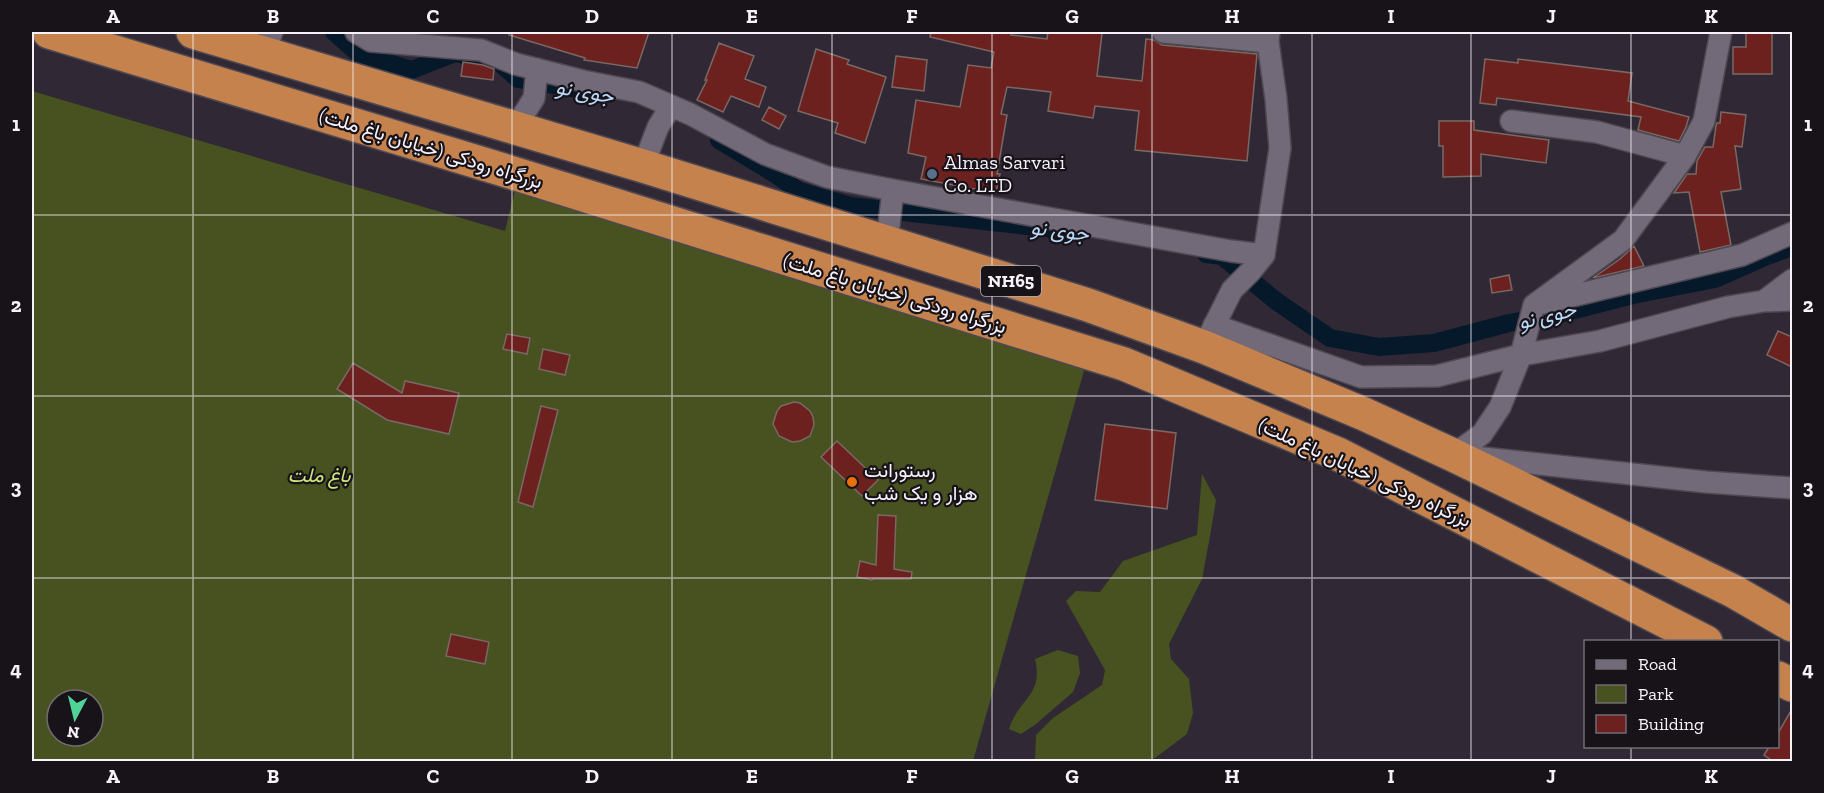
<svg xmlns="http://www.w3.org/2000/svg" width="1824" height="793" font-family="'Zilla Slab',Vazirmatn,serif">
	<rect width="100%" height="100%" fill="#302935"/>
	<!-- green -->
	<path fill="#475220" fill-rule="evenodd" d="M32,91L505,231L517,182L1085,367L973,761H32ZM57,700H93V736H57Z
		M1202,474L1216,500L1210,536L1202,579L1169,644L1171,659L1189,679L1193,713L1187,734L1155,758L1147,761H1035L1036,735L1053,718L1102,685L1105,670L1066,601L1076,591L1100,592L1123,561L1197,535Z
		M1058,650L1078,656L1080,673L1073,692L1036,724L1021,734L1009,729C1018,699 1044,696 1035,659Z"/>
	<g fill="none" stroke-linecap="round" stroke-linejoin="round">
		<!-- canal -->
		<path stroke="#05192a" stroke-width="18" d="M334,32L359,54L412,70L455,53L500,63L518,79L588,91
			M719,140L775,174L799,191L850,206L1072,231
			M1206,254L1222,256L1276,301L1330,338L1379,347L1434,343L1509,323L1559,314L1633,295L1715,279L1767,256L1792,247"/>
	</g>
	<!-- building -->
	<path fill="#6d211e" stroke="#7a6865" stroke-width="1.5" d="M509,32H649L637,68L584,60L585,58L509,35Z
		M931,32H1011V35L1047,39L1048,32L1102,33L1097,76L1142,81L1146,39L1154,40L1162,45L1257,54L1247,161L1135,150L1139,111L1095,106L1093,118L1048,111L1051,92L1007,87L1001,114L1007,115L997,174H1000L996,193L921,179L926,157L908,153L916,100L960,107L968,65L991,68L994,52L930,37Z
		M1746,32H1772V74H1733V47H1746Z
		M719,43L754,56L745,79L766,87L759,107L731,96L723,112L697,100L707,80H705Z
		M816,49L849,60L847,64L886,77L865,143L835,133L838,123L798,111Z
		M896,56L927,60L924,91L892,87Z
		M1485,59L1518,63V59L1632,73L1628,101L1689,117L1686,127L1679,141L1638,130L1641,117L1497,98L1496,105L1480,103Z
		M463,62L483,65L494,69L493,80L461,76Z
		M769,107L786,116L779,129L762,120Z
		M1721,112L1746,115L1742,147L1735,146L1741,189L1721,192L1731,245L1700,252L1689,192L1674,193L1687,174H1696L1697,161L1705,147H1713L1716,126L1717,123H1720Z
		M1439,121H1474V130L1549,140L1546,163L1481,154V176L1443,177V146H1439Z
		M1634,246L1644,266L1593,278L1620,259Z
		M1509,275L1512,290L1492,293L1490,279Z
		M1778,331L1792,337V367L1767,355Z
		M507,334L530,338L527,354L503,349Z
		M543,349L570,355L565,375L539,369Z
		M353,363L402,393L405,381L459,393L449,434L387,420L337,389Z
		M794,402L800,403L810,411L813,417L814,425L810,436L800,441L792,442L779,436L773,424L777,411L781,406Z
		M541,406L558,410L533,507L518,502Z
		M1105,424L1176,433L1167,509L1095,500Z
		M837,441L878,480L862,496L821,457Z
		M878,515L896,516L894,569L912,572L911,579H873L872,580L857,577L860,561L876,565Z
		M451,634L489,642L485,664L446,656Z
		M1792,709V762H1774L1764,755L1769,747H1778V733Z"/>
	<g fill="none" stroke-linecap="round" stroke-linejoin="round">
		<!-- street casing -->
		<g stroke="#4e4852" stroke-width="24">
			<path id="street" d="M356,32L371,41L481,50L516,64L583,81L639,92L690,114L765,154L827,177L893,190L1231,251L1264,255
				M1163,32L1268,42
				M264,53L272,32
				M1511,121L1597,132L1685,156
				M515,128L534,98L537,69
				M643,166L658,127L671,106
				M885,242L889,225L893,190
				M1764,301L1792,280
				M1543,303L1742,255L1792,233
				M1214,325L1361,377L1437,376L1521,355L1600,341L1728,307L1764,301L1792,300
				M1208,338L1232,290L1251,271L1264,255L1280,148L1276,99L1268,42L1269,32
				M1453,455L1482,434L1500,407L1521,355L1534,305L1623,240L1685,156L1704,121L1721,32
				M1474,457L1706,482L1792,488"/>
		</g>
		<!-- highway casing -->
		<g stroke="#4e4852" stroke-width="36">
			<path id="highway" d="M49,32L497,168L1124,364L1338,454L1706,642
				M193,32L643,166L1088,305L1204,347L1364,414L1453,455L1733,591L1792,625
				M1778,678L1792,685"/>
		</g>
		<!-- street -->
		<use href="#street" stroke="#726a78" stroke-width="21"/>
		<!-- highway -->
		<use href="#highway" stroke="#c6824d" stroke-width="33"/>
	</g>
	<!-- grid -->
	<path fill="none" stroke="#f7f2fa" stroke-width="1.5" stroke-opacity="0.55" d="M193,32V762M353,32V762M512,32V762M672,32V762M832,32V762M992,32V762M1152,32V762M1312,32V762M1471,32V762M1631,32V642M32,215H1792M32,396H1792M32,578H1792M1631,746V762"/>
	<!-- markers -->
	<circle fill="#5c6f8a" stroke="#171319" stroke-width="2" cx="932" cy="174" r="6"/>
	<circle fill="#e8710a" stroke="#171319" stroke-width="2" cx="852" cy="482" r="6"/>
	<g text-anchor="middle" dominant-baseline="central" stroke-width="4.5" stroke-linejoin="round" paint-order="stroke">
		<!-- shield labels -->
		<rect fill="#171319" stroke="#b4afb6" stroke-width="1.5" x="981" y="266" width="60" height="30" rx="4.5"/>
		<g font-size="18" font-weight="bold" fill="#f7f2fa">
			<text x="1011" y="281">NH65</text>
		</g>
		<!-- street labels -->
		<g font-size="20" fill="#f7f2fa" stroke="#171319">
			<text transform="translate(431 148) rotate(17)">بزرگراه رودکی (خیابان باغ ملت)</text>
			<text transform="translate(895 293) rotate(17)">بزرگراه رودکی (خیابان باغ ملت)</text>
			<text transform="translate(1365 472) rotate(25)">بزرگراه رودکی (خیابان باغ ملت)</text>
		</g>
		<!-- poi labels -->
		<g font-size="20" fill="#f7f2fa" stroke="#171319" text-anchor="start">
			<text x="944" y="162">Almas Sarvari<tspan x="944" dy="23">Co. LTD</tspan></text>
			<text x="864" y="470">رستورانت<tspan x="864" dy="23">هزار و یک شب</tspan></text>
		</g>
		<!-- park labels -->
		<g font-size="20" font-style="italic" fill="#cde679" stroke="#171319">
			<text x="319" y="475">باغ ملت</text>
		</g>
		<!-- water labels -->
		<g font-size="21" font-style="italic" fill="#b9d9f9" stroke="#171319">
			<text transform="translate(585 91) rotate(10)">جوی نو</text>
			<text transform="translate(1060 230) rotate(7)">جوی نو</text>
			<text transform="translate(1547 315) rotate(-14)">جوی نو</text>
		</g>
	</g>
	<!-- border -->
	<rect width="1824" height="793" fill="none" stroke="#171319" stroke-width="66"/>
	<!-- legend -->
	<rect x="1584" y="640" width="195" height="108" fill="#171319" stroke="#716c73" stroke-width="1.5"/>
	<rect x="1596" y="660" width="30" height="9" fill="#726a78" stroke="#716c73" stroke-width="1.5"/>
	<text x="1638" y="670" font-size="18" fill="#f7f2fa">Road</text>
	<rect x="1596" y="685" width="30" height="18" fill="#475220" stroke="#716c73" stroke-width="1.5"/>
	<text x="1638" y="700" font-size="18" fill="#f7f2fa">Park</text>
	<rect x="1596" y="715" width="30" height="18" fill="#6d211e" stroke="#716c73" stroke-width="1.5"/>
	<text x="1638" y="730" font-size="18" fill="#f7f2fa">Building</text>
	<!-- north arrow -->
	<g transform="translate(75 718) rotate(187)"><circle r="28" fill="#171319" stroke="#716c73" stroke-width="1.5"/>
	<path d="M0-4.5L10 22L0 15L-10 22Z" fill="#50d398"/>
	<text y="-9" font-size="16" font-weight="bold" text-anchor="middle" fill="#f7f2fa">N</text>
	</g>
	<rect x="33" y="33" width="1758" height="727" fill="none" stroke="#f7f2fa" stroke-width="2"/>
	<g font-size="20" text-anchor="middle" font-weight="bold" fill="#f7f2fa">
		<text x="113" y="23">A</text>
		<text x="273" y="23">B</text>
		<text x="433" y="23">C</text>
		<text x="592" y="23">D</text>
		<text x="752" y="23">E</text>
		<text x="912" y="23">F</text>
		<text x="1072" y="23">G</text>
		<text x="1232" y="23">H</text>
		<text x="1391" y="23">I</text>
		<text x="1551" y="23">J</text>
		<text x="1711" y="23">K</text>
		<text x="16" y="131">1</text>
		<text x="1808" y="131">1</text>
		<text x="16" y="312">2</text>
		<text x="1808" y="312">2</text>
		<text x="16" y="494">3</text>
		<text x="1808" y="494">3</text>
		<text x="16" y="676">4</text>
		<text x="1808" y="676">4</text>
		<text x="113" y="783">A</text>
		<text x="273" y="783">B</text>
		<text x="433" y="783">C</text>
		<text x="592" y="783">D</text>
		<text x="752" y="783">E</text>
		<text x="912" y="783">F</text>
		<text x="1072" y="783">G</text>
		<text x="1232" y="783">H</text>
		<text x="1391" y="783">I</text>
		<text x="1551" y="783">J</text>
		<text x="1711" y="783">K</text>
	</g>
</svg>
